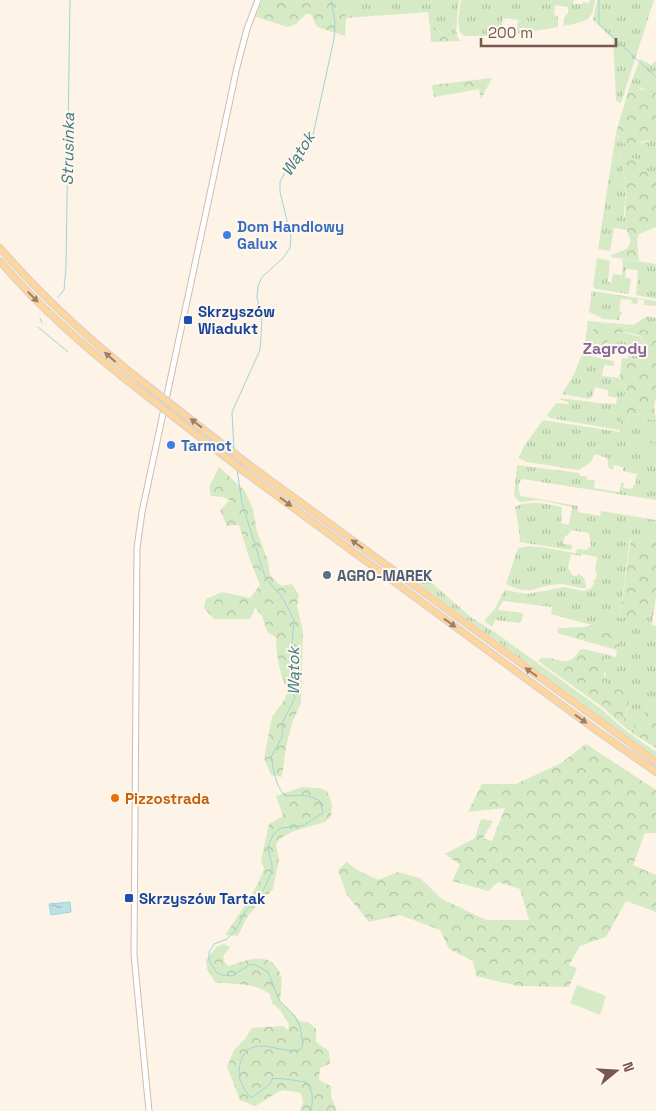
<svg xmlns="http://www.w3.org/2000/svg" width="656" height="1111" font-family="'Space Grotesk',sans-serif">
	<defs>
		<pattern id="grass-tufts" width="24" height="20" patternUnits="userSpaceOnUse" patternTransform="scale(1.25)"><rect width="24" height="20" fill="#d6ebc5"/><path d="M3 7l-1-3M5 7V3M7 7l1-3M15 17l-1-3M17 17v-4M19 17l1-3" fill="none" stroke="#b2c1a2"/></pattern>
		<pattern id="forest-crowns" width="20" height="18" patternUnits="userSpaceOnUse" patternTransform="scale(1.25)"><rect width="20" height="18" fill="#d6ebc5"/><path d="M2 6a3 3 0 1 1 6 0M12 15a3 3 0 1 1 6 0" fill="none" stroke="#b2c1a2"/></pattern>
		<pattern id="water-ripples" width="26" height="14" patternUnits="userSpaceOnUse" patternTransform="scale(1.25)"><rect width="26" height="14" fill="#bbe3e7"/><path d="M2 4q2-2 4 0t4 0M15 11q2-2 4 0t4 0" fill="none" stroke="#9dbbbd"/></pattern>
	</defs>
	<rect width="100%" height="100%" fill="#fdf3e7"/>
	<!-- grass -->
	<path fill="url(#grass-tufts)" d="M340,0H459L456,31L458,38L445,37L435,27L430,28L428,12L346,18Z
		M461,0H574L573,4H582V2L589,3L590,0H595C593,23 582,22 563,26L566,14H568V7L555,5L554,15L558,16V27L516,34L518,20L503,18L502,27L507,28L506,33L497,34L495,36H465C454,31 460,10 461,0Z
		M597,0H654L621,103L616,101L613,39L593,20Z
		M640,59L651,65L656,61V96C648,90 639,87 630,85Z
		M616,133L618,138L642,143L656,138V179L621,153L620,157L626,184L624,214L627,230L614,228L610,251L598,249Z
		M597,258L610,261L608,282L611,283L613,274L622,275L623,259L656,264V299L636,295L638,270L626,269L625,277L631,279L629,294L596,289L593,286Z
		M592,291L656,301V306L644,305V300L638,299L637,304L631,303L632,300L621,299L619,311L622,312L619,320L604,319L589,312Z
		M647,316L656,318V332L599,322L594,326L589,350L584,349L588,321L634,325Z
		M622,332L641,337L644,345L643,357L640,360L628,358L629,347L606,343C609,334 613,333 622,332Z
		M582,354L613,361L615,366L605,365L603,369L602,376L619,378V383L627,385L621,409L626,428L629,414L643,415L647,419L656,420V500L522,479C517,483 518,491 521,496L578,506V512L600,516L601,511L656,520V541L630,538L620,617L653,616L652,625L656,626V705C646,712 631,720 634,734L622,725L630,703L623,690C595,693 610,668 604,654L616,657L617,650L613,649L617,647L618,632L551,614L552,607L503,601L498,610L523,613L522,620L520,623L495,620L492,627L484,621L496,607L504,590L527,594L565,587L583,591L590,589L594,584L593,580L596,579L597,573L595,572L597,557L582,554L581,556L571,554L568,568L572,575L576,576L579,574L585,579L586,588C577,589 568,584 559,584C534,586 532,597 506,584L518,548C534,543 560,551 576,553L577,549L586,550L591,546L589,533L571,530L568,535L565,536L563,544L572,545V548L570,550L520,542L519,529L515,507C530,500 546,504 562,507L561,523L569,525L572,507L540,500L520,502L514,496L517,465L579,473L580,476H586L588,480H595L594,488L619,492L621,483H624L623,488L633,489V485H635L637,474L623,471V467L614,465L613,470C606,468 609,463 607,458L595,454L591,462L579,470L527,462L519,458L524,446L543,420L620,432V430L550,418L547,415L556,403L568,404V402L559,399L560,398L599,403L616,404L617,398L608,396V390L595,387L593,395L589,399L562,394L575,372Z
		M414,572H419L472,618L496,633L600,708L625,730L656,752V757L410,577Z"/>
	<!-- forest -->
	<path fill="url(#forest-crowns)" d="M262,0H340L346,18L345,36L317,27L311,14H306L296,24L288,27L256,17Z
		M435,27L445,37L458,38L461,41L431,42L430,28Z
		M492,78L481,99L479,89L434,97L432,85Z
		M632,83L642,90H649L656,96V138L630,145L622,143L616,133L630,85Z
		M622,153L632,157L656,179V227L639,234L637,239L639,261L611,257V255L627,249L631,242L625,225L626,184L620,157Z
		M599,322L656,332V397L654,406L656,420L647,419L643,415L629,414L626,428L621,429V409L627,385L619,383L622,358L640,360L643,357L644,345L641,336C624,331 611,327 605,348L589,350L594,326L596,323Z
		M219,467L245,491L253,509L257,531L268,561L270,575L281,586L292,584L299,595L297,606L303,631L301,703L292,723L286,747L282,777L271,775L264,758L272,717L285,699L288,690C280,678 276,652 276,637L268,633L262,616L255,608L250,619H214L204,608L206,599L222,592L250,598L260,585L250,560L239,525L227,526L220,510L230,500L223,497L211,496L209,487Z
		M631,537L656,541V597L653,616L620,618Z
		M592,625L618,632L619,641L617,647L613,649L560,634L557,632L559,628L585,627Z
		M583,649L604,654L607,668L604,673C606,692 613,688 628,691C633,700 625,715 622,725L601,706L538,661L541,658C560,656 566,671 580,650Z
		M656,705V748L634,734C631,720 646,712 656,705Z
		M586,744L656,790V833H645L633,865L656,875V912L626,901L606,937L580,946L569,965L577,968L569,987L518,986L476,976L473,961L449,949L440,930L400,915L369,922L347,895L338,870L347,862L356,869L378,880L398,872L420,878L442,899L486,920H529L520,889L498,882L488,891L452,881L460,865L445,854L475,838L481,819L493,821L483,838L492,841L505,808L468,812L482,784H516L561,763Z
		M302,787L320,788L327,791L332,804L331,816L325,822L294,831L279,839L276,845L279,859L273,889L247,917L238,936L225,935L250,898L258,883L264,869L261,860L269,824L283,816L276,796Z
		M224,944L230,947L223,956L225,963L229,966C248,959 272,950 281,976C283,983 280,994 280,1001L300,1021L308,1022L316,1029V1042L329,1051L330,1064L320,1068L319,1080L331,1086V1096L337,1111H300L303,1102L301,1093L282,1090L255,1106L240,1100L227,1067L234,1050L245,1039L252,1028L283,1026L288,1030L289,1024L280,1010L272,1003L270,994C255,982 234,985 215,982L207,969L206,960L216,947Z"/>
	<!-- pitch -->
	<path fill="#d6ebc5" d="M634,440L656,444V456L632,452Z
		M577,985L606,996L600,1015L570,1003Z"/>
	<!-- water -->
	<path fill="url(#water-ripples)" stroke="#a1d3d9" d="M70,902L71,912L51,915L49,904Z"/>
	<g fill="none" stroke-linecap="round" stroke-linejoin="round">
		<!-- stream -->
		<path stroke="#a1d3d9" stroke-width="1" d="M599,0V24L656,77
			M58,297L64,290L66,267L70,0
			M40,318L42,323
			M38,327L68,352
			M234,450L232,412L260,350L262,321L257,297L258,286L262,277L283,258L290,248L291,237L280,192V182L285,172L313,135L334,39L335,22L331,0
			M237,469L242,503L265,577L282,597L294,620L290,665V682L295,698L283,721L282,737L271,757C274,771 275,785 285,796C298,795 308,794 320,801L323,813L302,826L281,828L273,835L268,848L272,865V871L264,889L245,912L236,930L227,939L214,944L209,952V960L213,967L217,973L222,975L232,976L249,965L254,964L268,972L279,1000L294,1015L300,1026L303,1045L300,1050C280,1055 251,1032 241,1061C236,1076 241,1085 250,1097H253L270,1084L272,1079C277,1077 298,1081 306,1082C314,1092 313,1099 311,1111"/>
		<!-- minor casing -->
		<g stroke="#d1bcaf" stroke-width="7">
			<path id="minor" d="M149,1111L134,955L137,548L142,512L237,67L247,29L258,0"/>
		</g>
		<!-- major casing -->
		<g stroke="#d9d0cc" stroke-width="8">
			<path id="major" d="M0,248C45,300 95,345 149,387
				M0,261C43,312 95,356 147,396
				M248,464L656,762
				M246,473L596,730L656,772"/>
		</g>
		<!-- minor -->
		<use href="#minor" stroke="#fff" stroke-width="5"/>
		<!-- major -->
		<use href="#major" stroke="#fcd59f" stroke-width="6"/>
		<!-- major-bridge casing -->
		<g stroke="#d9d0cc" stroke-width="8" stroke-linecap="butt">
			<path id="major-bridge" d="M149,387L248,464
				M147,396L246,473"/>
		</g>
		<!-- major-bridge -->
		<use href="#major-bridge" stroke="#fcd59f" stroke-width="6"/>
	</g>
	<!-- one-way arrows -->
	<defs><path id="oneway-solid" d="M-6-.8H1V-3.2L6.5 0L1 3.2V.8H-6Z" transform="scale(1.25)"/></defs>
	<g fill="#9f7e64">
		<use href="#oneway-solid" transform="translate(33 297) rotate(46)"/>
		<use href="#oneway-solid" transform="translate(110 357) rotate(-139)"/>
		<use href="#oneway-solid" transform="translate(196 423) rotate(-142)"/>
		<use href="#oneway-solid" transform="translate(286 502) rotate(37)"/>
		<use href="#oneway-solid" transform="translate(357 544) rotate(-144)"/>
		<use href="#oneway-solid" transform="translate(450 623) rotate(36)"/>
		<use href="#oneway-solid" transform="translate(531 672) rotate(-144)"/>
		<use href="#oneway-solid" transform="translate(581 719) rotate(36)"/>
	</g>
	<!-- markers -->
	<g fill="#3f7fe0" stroke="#fff7ee" stroke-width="2">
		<circle cx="227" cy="235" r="5"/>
		<circle cx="171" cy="445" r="5"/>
	</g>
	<g fill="#1a4fb4" stroke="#fff7ee" stroke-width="2">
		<rect x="183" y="315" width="10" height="10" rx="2.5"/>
		<rect x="124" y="893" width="10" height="10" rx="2.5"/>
	</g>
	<circle fill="#5c6f8a" stroke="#fff7ee" stroke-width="2" cx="327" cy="575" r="5"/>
	<circle fill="#e8710a" stroke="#fff7ee" stroke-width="2" cx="115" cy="798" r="5"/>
	<g text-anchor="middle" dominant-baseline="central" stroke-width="4" stroke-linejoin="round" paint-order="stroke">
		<!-- shop labels -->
		<g font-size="15" font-weight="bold" fill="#366cbe" stroke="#fff7ee" text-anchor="start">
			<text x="237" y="226">Dom Handlowy<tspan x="237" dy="17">Galux</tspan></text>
			<text x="181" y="445">Tarmot</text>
		</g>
		<!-- transit labels -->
		<g font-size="15" font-weight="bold" fill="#164399" stroke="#fff7ee" text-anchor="start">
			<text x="198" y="311">Skrzyszów<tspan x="198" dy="17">Wiadukt</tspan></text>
			<text x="139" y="898">Skrzyszów Tartak</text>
		</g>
		<!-- service labels -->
		<g font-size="15" font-weight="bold" fill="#4e5e75" stroke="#fff7ee" text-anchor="start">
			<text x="337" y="575">AGRO-MAREK</text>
		</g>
		<!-- food labels -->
		<g font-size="15" font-weight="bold" fill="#c56008" stroke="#fff7ee" text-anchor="start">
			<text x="125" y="798">Pizzostrada</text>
		</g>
		<!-- water labels -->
		<g font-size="16" font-style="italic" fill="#407b83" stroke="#fff7ee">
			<text transform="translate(68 149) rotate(-89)">Strusinka</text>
			<text transform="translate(298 154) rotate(-58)">Wątok</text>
			<text transform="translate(293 671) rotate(-90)">Wątok</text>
		</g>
		<!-- neighbourhood labels -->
		<g font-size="16" font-weight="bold" fill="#86669a" stroke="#fff7ee">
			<text x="615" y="348">Zagrody</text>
		</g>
	</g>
	<!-- north arrow -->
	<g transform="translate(616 1071) rotate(72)" stroke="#fff7ee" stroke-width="4" paint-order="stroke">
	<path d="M0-4L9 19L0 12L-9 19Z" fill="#77584a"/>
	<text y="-8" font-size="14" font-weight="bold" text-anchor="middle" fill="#77584a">N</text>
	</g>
	<!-- scale -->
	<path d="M481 38v8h135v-8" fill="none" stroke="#77584a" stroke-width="2.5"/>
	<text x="488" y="38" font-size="15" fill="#77584a" stroke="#fff7ee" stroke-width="4" paint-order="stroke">200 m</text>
</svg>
